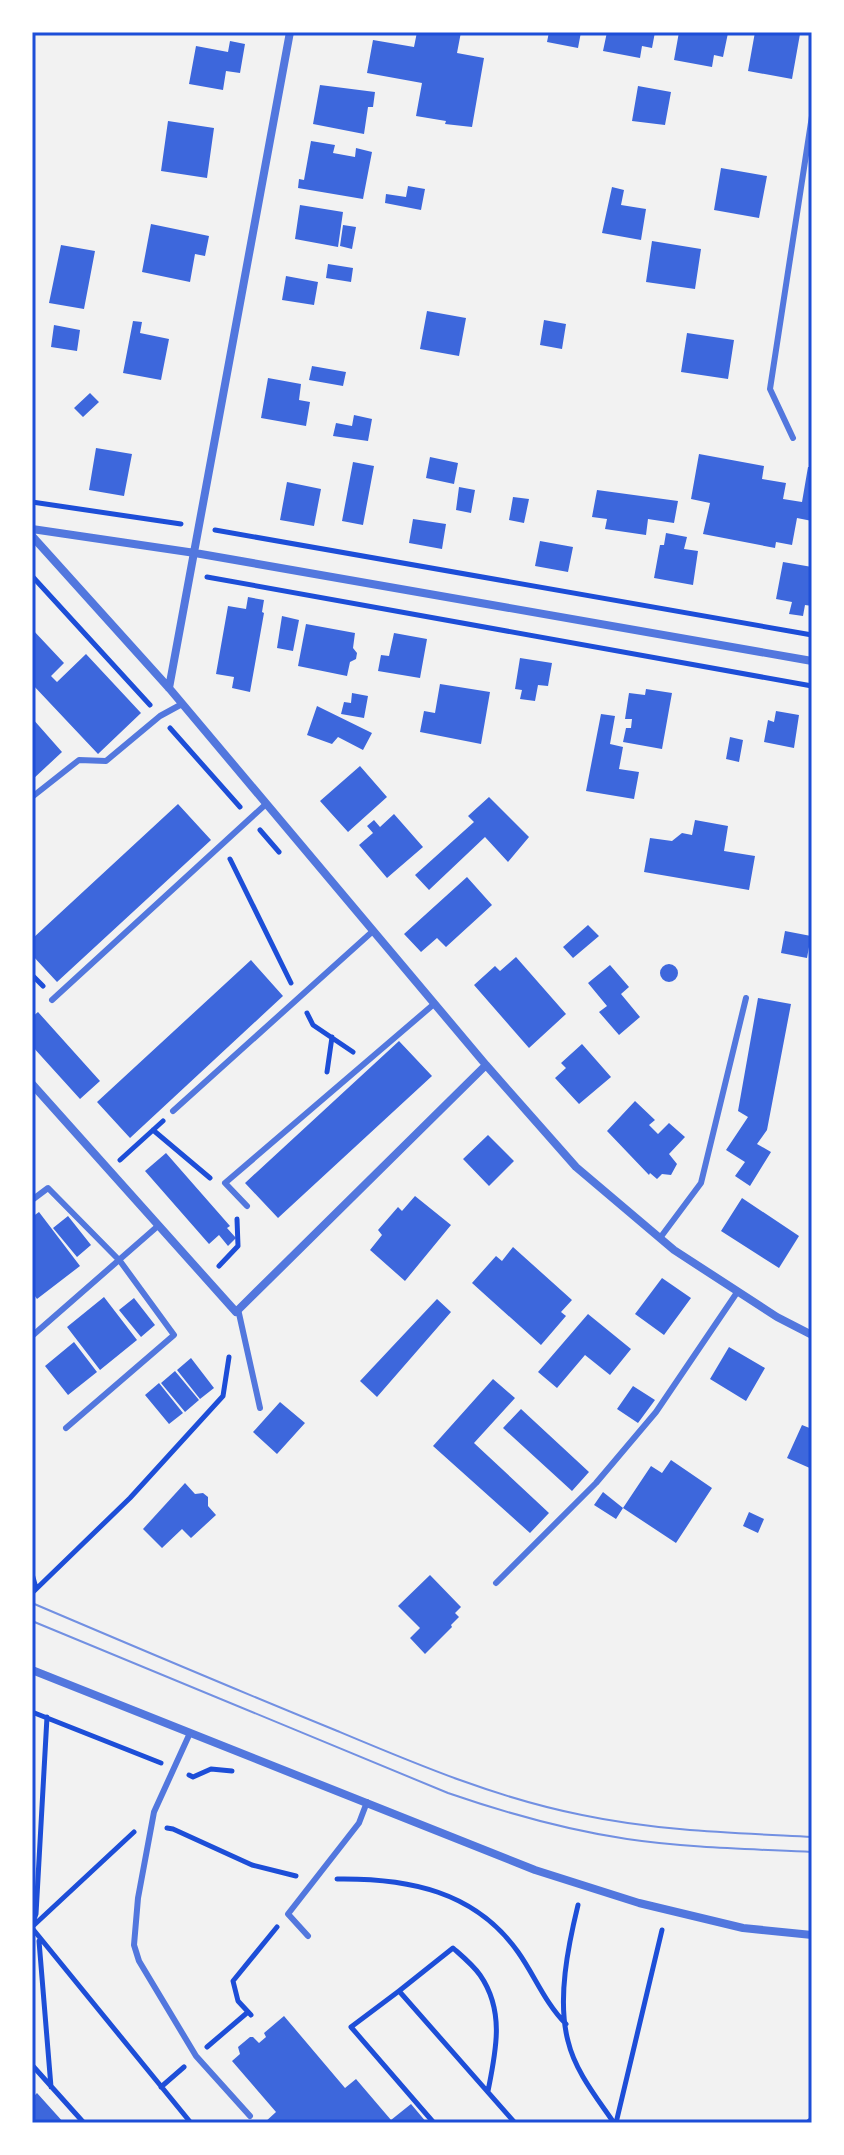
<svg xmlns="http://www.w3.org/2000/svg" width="844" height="2155" font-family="'DM Sans',sans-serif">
	<rect width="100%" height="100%" fill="#f2f2f2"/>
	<!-- building -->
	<path fill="#3d67dc" d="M417,32H461L457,53L484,58L472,127L445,124L446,121L416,116L422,83L367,73L373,40L414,47Z
		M549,32H581L578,48L547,42Z
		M607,32H655L652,48L642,46L640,58L603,51Z
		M679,32L728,33L723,57L714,55L712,67L674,60Z
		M755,32L800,34L792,79L748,71Z
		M230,41L245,44L240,73L226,71L223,90L189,84L196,46L228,52Z
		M320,85L375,92L373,107H368L364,134L313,124Z
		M638,86L671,92L665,125L632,121Z
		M168,121L214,128L207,178L161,171Z
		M311,141L335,145L333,153L355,157L356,148L372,152L363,199L298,188L299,179L304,180Z
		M721,168L767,176L759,218L714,210Z
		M408,186L425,189L421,210L385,203L386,194L406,197Z
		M612,187L624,190L621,205L646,209L641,240L602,233Z
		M300,205L343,212L338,247L295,239Z
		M151,224L209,236L205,256L195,254L190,282L142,272Z
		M343,225L356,227L352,249L340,246Z
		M652,241L701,249L695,289L646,282Z
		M61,245L95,251L84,309L49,303Z
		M328,264L353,268L351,282L326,278Z
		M286,276L318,282L314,305L282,300Z
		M427,311L466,318L459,356L420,349Z
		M544,320L566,324L562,349L540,345Z
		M133,321L142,322L140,333L169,339L161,380L123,373Z
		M54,325L80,330L77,351L51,347Z
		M687,333L734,340L728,379L681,372Z
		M312,366L346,372L343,386L309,380Z
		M268,378L301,384L299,400L310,402L306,426L261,418Z
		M90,393L99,402L83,417L74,408Z
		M354,415L372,419L368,441L333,436L336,423L352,426Z
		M96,448L132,454L124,496L89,490Z
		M699,454L764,466L762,479L786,483L783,499L802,502L808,467H812V521L797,518L792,545L776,542L775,548L703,534L710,503L691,499Z
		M430,457L458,463L454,484L426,478Z
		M353,462L374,466L363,525L342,521Z
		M287,482L321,489L314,526L280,520Z
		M459,487L475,490L471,513L456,510Z
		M597,490L678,501L674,523L648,519L646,535L605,529L607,519L592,517Z
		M513,497L529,499L524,523L509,520Z
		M413,519L446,524L442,549L409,543Z
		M666,533L687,537L684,549L698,551L693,585L654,578L660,545H664Z
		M540,541L573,547L568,572L535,566Z
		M783,562L812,567V606L805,605L803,616L789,614L792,602L776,599Z
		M248,597L264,600L262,612L264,613L250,692L232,688L234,677L216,674L228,606L246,609Z
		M282,616L299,620L293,651L277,648Z
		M306,624L355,633L353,648L357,653L356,659L350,662L347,676L298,666Z
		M32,629L64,663L51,676L57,682L86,654L141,713L98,754L32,684Z
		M394,633L427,639L420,678L378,671L381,655L389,656Z
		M520,658L552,663L548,686L538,685L535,701L520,699L522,690L515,689Z
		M440,684L490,692L481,744L420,732L424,711L435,713Z
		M646,689L672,693L662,749L623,742L626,728H631L632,719H625L629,693L645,695Z
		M352,693L368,696L364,718L341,714L344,702L351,703Z
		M317,706L372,733L363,750L338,737L332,744L307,735Z
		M776,711L799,715L794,748L764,742L768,720L774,722Z
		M601,714L615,716L610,744L623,747L619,769L639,772L634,799L586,791Z
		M32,718L62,752L32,780Z
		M730,737L743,740L739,762L726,759Z
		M360,766L387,797L348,832L320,801Z
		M489,797L529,837L508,862L485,837L429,890L415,875L474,822L468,816Z
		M178,804L211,840L57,982L32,955V939Z
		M394,814L423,847L387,878L359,845L373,833L367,826L374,820L380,827Z
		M695,820L728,826L724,851L755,856L749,890L644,872L650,838L672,841L682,833L692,835Z
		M467,877L492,905L446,947L437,938L421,952L404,934Z
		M588,925L599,936L573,958L563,947Z
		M785,931L811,936L807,958L781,953Z
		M516,957L566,1014L529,1048L474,985L495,966L500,971Z
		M251,960L283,996L130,1138L97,1102Z
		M660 973a9 9 0 1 1 18 0a9 9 0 1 1-18 0Z
		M610,965L629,987L621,994L640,1017L619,1035L599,1012L607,1006L588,983Z
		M758,998L791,1004L767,1130L757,1144L771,1152L750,1186L735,1176L745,1162L726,1150L748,1117L738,1111Z
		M38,1012L100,1081L80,1099L32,1046V1017Z
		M399,1041L432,1076L278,1218L245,1183Z
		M582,1044L611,1077L579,1104L555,1078L566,1068L561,1063Z
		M635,1101L655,1120L649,1125L658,1134L669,1123L685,1137L669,1154L677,1164L671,1175L662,1174L657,1179L650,1173L649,1175L607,1131Z
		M488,1135L514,1161L489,1186L463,1159Z
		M166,1153L230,1226L227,1228L236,1238L228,1246L219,1235L209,1244L145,1171Z
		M415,1196L451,1225L405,1281L370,1250L382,1235L378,1230L398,1207L402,1211Z
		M742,1198L799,1236L779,1268L721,1231Z
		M39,1212L80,1266L37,1299L32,1292V1217Z
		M68,1216L91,1245L77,1257L53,1228Z
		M513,1247L572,1300L561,1312L566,1316L541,1345L472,1283L496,1256L502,1261Z
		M662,1278L691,1298L664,1335L635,1314Z
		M104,1297L137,1340L100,1370L67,1327Z
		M134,1298L155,1325L141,1337L119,1310Z
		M437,1299L451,1312L377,1397L360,1381Z
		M588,1314L631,1349L610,1375L585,1355L557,1388L538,1372Z
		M74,1342L97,1372L68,1395L45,1366Z
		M729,1347L765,1368L746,1401L710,1379Z
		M191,1358L214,1388L200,1399L177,1370Z
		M175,1371L199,1400L185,1412L161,1383Z
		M493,1379L515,1398L474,1443L549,1513L530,1533L433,1446Z
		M159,1383L183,1413L169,1424L145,1395Z
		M633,1386L655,1400L638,1423L617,1409Z
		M280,1402L305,1423L277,1454L253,1432Z
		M521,1409L589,1472L572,1491L503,1428Z
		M802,1425L812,1429V1469L787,1458Z
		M671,1460L712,1488L676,1543L623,1508L651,1466L662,1473Z
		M185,1483L195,1494L203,1493L208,1497V1506L216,1515L191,1538L182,1529L162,1548L143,1529Z
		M603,1492L623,1508L616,1519L594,1505Z
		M749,1512L764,1519L758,1533L743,1526Z
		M430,1575L461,1607L455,1613L459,1617L451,1625L452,1627L425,1654L410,1638L420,1628L398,1606Z
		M284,2016L345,2088L356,2079L391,2120L411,2104L427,2123H264L276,2112L232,2061L240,2054L238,2047L250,2037H253L259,2043L266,2037L264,2033Z
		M37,2093L64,2123H32V2098Z"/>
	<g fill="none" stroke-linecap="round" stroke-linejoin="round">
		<!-- path -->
		<path stroke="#1d4ed8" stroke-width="5" d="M32,502L181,524
			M215,530L812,635
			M32,576L150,705
			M207,577L812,686
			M170,728L240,807
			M260,830L279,852
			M230,859L291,983
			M32,975L43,986
			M307,1013L313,1025L353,1052
			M327,1072L332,1037
			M153,1130L210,1178
			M120,1160L163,1121
			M219,1266L238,1246L237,1219
			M32,1574L36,1588
			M32,1593L130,1498L223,1396L229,1357
			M32,1712L161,1763
			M189,1775L193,1777L211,1769L232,1771
			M167,1828L173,1829L252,1865L296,1876
			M337,1879C408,1878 475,1891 518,1952C535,1976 545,2003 566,2024
			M578,1905C568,1946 557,2000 568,2041C575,2071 597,2098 614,2123
			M32,1925L36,1914L47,1717
			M33,1926L134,1832
			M32,1928L191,2123
			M39,1941L51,2087
			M399,1991L453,1948C462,1956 473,1965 480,1975C505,2011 496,2051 488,2091
			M251,2015L238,2001L233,1981L277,1927
			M207,2047L248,2012
			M32,2065L84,2123
			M161,2087L184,2067
			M434,2123L351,2027L399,1991L515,2123
			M616,2123L662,1930
			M807,2123L812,2119"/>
		<!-- service -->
		<path stroke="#5277de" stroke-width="6" d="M793,438L770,389L812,116
			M32,797L79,760L106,761L160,716L182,704
			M52,1000L266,804
			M173,1111L373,931
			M32,1200L48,1188L120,1261L174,1335L66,1428
			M247,1206L225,1183L434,1004
			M660,1238L701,1183L746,998
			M238,1309L260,1408
			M32,1336L159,1225
			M496,1583L596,1483L656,1412L738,1291
			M190,1733L154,1812L138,1898L134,1945L139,1961L196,2056L250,2116
			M308,1936L288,1914L359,1823L367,1802"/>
		<!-- minor -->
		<path stroke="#5277de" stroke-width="8" d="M32,529L195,553L812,661
			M32,536L169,688L486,1065L576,1167L674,1250L777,1317L812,1335
			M169,688L290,32
			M32,1084L236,1312L486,1065
			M32,1670L535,1870L639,1903L743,1928L812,1935"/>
		<!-- tram -->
		<path stroke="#7290e2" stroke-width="2" d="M32,1603C133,1646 234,1689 335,1730C416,1764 496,1798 582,1815C658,1831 735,1833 812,1837
			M32,1621L448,1793C506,1813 566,1830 627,1839C688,1848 751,1849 812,1852"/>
	</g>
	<!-- border -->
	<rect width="844" height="2155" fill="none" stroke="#ffffff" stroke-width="68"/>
	<rect x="34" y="34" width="776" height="2087" fill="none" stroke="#1d4ed8" stroke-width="3"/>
</svg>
